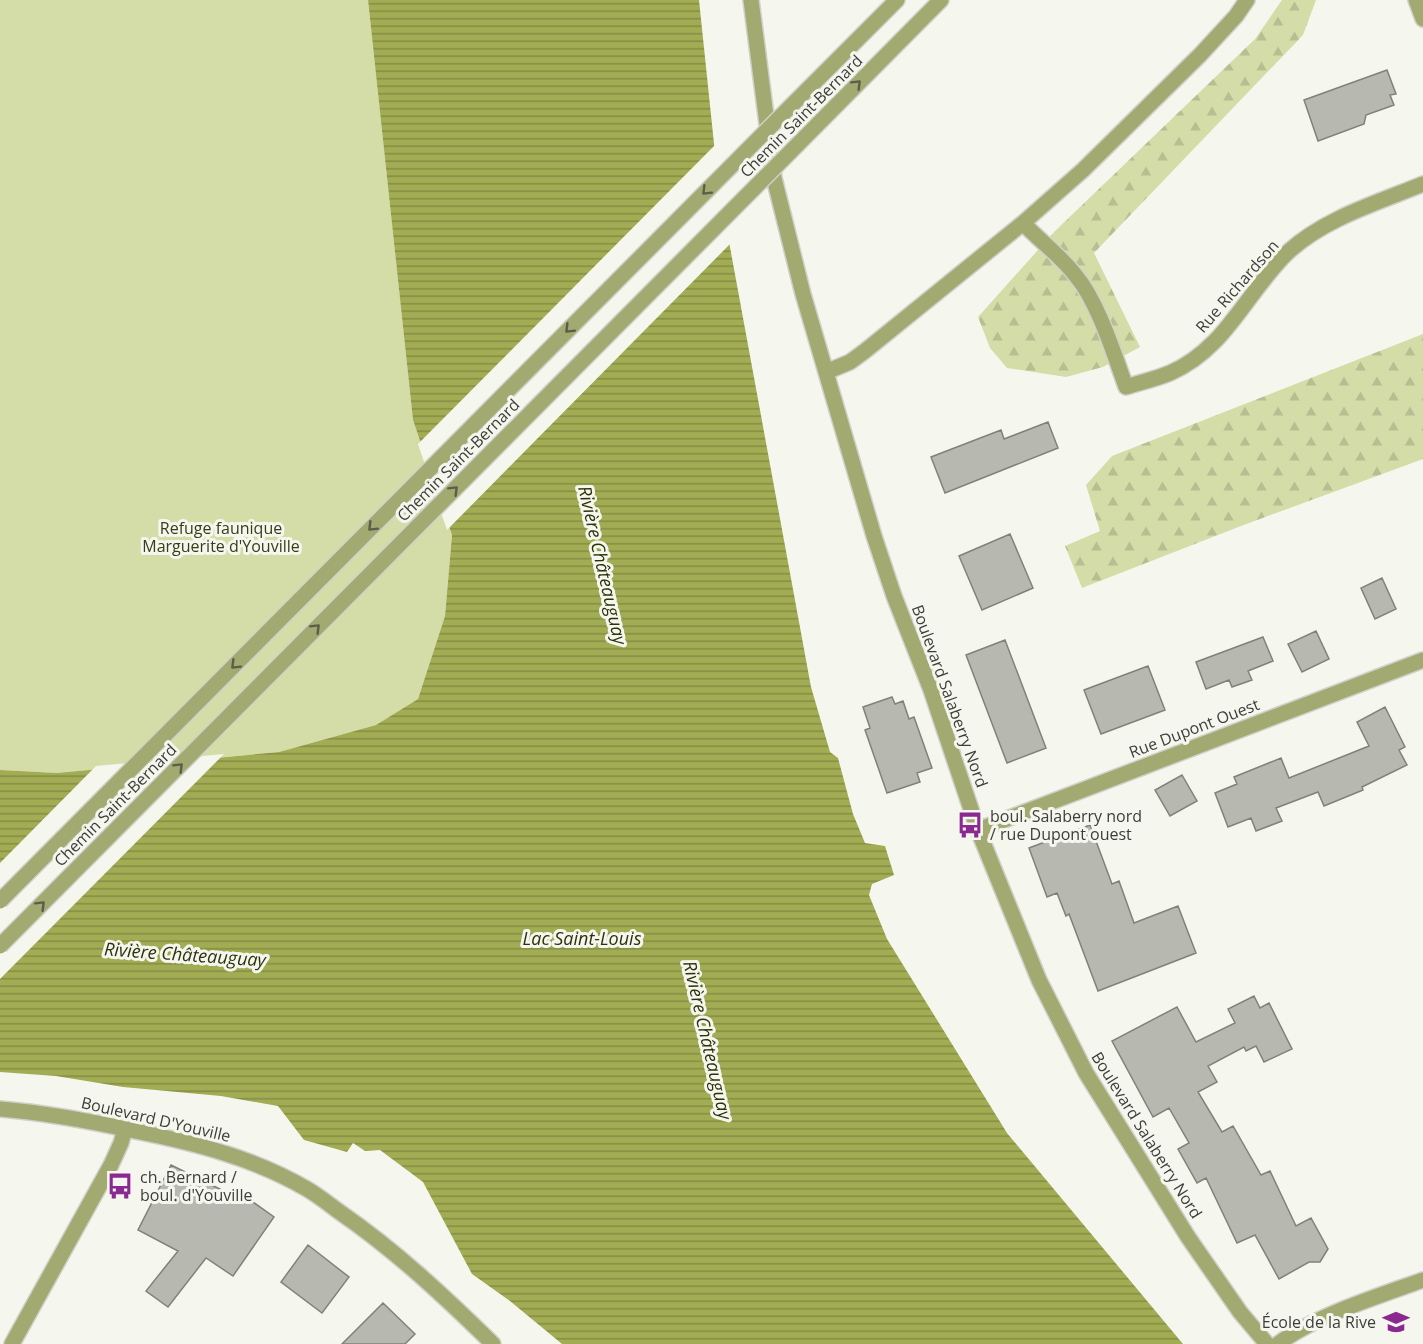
<svg xmlns="http://www.w3.org/2000/svg" width="1423" height="1344" font-family="'Open Sans',sans-serif">
	<defs>
		<pattern id="forest-firs" width="22" height="20" patternUnits="userSpaceOnUse" patternTransform="scale(1.5)"><rect width="22" height="20" fill="#d4dca8"/><path d="M5 1l3.5 6h-7zM16 11l3.5 6h-7z" fill="#b7be91"/></pattern>
		<pattern id="water-rules" width="6" height="5" patternUnits="userSpaceOnUse" patternTransform="scale(1.5)"><rect width="6" height="5" fill="#a1ac53"/><path d="M0 2.5h6" fill="none" stroke="#848d46"/></pattern>
	</defs>
	<rect width="100%" height="100%" fill="#f5f7ee"/>
	<!-- forest -->
	<path fill="url(#forest-firs)" d="M1282,0H1316L1303,35L1094,253L1140,347L1103,367L1066,377L1007,368L990,348L978,317L1055,231L1255,39Z
		M1423,334V459L1241,526L1082,588L1065,546L1100,531L1086,485L1112,456Z"/>
	<!-- green -->
	<path fill="#d4dca8" d="M0,0H368L413,420L452,535L445,616L418,699L376,725L279,752L57,773L0,770Z"/>
	<!-- water -->
	<path fill="url(#water-rules)" d="M368,0H699L718,182L811,687L830,752L838,758L853,814L865,843L885,846L894,875L872,884L869,895L887,939L1007,1133L1183,1344H562L510,1301L472,1274L423,1182L380,1150L365,1151L353,1143L347,1152L304,1140L278,1106L221,1096L123,1087L56,1076L0,1072V770L57,773L279,752L376,725L418,699L445,616L452,535L413,420Z"/>
	<!-- pier -->
	<path fill="#f5f7ee" d="M717,143L721,181L732,242L447,530L418,444Z
		M224,754L0,979V863L96,766Z"/>
	<!-- building -->
	<path fill="#b7b8b0" stroke="#80827a" stroke-width="1.5" d="M1387,70L1396,94L1390,95L1394,105L1366,115L1364,124L1318,141L1304,100Z
		M1048,422L1058,448L945,493L931,457L1001,430L1004,439Z
		M1010,534L1033,588L982,610L959,556Z
		M1382,578L1396,609L1375,619L1361,588Z
		M1316,631L1329,659L1302,672L1288,644Z
		M1263,637L1273,661L1248,671L1252,680L1232,687L1229,680L1206,689L1196,662Z
		M1005,640L1046,748L1007,763L966,655Z
		M1148,666L1165,710L1101,734L1084,690Z
		M892,697L895,704L903,701L909,719L914,717L932,768L917,773L920,782L887,793L865,730L870,728L863,707Z
		M1385,707L1405,747L1399,750L1407,765L1362,787L1363,790L1324,806L1318,792L1276,808L1282,821L1256,831L1251,818L1228,827L1215,793L1237,784L1234,777L1281,758L1289,778L1369,746L1357,722Z
		M1182,775L1197,801L1170,816L1155,790Z
		M1090,825L1112,884L1119,881L1134,923L1178,906L1196,953L1098,991L1069,914L1066,916L1057,893L1047,897L1029,848Z
		M1254,996L1260,1008L1269,1003L1292,1049L1264,1062L1256,1046L1246,1051L1244,1047L1208,1066L1217,1082L1198,1092L1222,1132L1233,1126L1261,1175L1270,1171L1296,1226L1311,1218L1328,1249L1320,1262H1309L1279,1279L1255,1235L1237,1243L1206,1178L1197,1183L1178,1149L1189,1143L1169,1108L1153,1117L1112,1041L1177,1007L1196,1042L1235,1023L1228,1009Z
		M171,1165L232,1195L236,1190L274,1217L233,1276L206,1258L168,1307L146,1291L178,1251L138,1230Z
		M308,1245L349,1277L322,1313L281,1282Z
		M383,1303L415,1334L405,1344H342Z"/>
	<g fill="none" stroke-linecap="round" stroke-linejoin="round">
		<!-- minor casing -->
		<g stroke="#d0d2ca" stroke-width="18">
			<path id="minor" d="M751,0L774,178L803,294L874,536L894,596L931,690L978,830L1039,980L1086,1073L1188,1237L1240,1312L1267,1344
				M1416,0L1423,19
				M807,90L897,0
				M816,126L941,0
				M1023,223C1040,241 1061,256 1076,276C1098,302 1114,354 1126,387C1141,382 1156,379 1170,373C1226,349 1247,291 1288,252C1325,218 1377,203 1423,184
				M826,372L850,362L865,351L1023,223L1083,170L1200,55L1236,16L1247,0
				M978,830L1423,660
				M0,1109C46,1113 90,1121 135,1131C195,1143 254,1158 307,1189C319,1196 330,1205 341,1213C396,1251 445,1297 493,1344
				M12,1344L111,1165L121,1143L125,1129
				M1278,1344C1314,1316 1379,1296 1423,1280"/>
		</g>
		<!-- minor -->
		<use href="#minor" stroke="#a2aa71" stroke-width="15"/>
		<!-- minor-bridge casing -->
		<g stroke="#d0d2ca" stroke-width="18" stroke-linecap="butt">
			<path id="minor-bridge" d="M0,901L807,90
				M0,946L816,126"/>
		</g>
		<!-- minor-bridge -->
		<use href="#minor-bridge" stroke="#a2aa71" stroke-width="15"/>
	</g>
	<!-- one-way arrows -->
	<defs><path id="oneway-chevron" d="M-2-3.5L2.5 0L-2 3.5" fill="none" stroke-width="1.6" stroke-linecap="round" stroke-linejoin="round" transform="scale(1.5)"/></defs>
	<g stroke="#5b5e4a">
		<use href="#oneway-chevron" transform="translate(857 84) rotate(-45)"/>
		<use href="#oneway-chevron" transform="translate(706 191) rotate(135)"/>
		<use href="#oneway-chevron" transform="translate(569 329) rotate(135)"/>
		<use href="#oneway-chevron" transform="translate(454 490) rotate(-45)"/>
		<use href="#oneway-chevron" transform="translate(372 527) rotate(135)"/>
		<use href="#oneway-chevron" transform="translate(316 628) rotate(-45)"/>
		<use href="#oneway-chevron" transform="translate(235 665) rotate(135)"/>
		<use href="#oneway-chevron" transform="translate(179 767) rotate(-45)"/>
		<use href="#oneway-chevron" transform="translate(41 905) rotate(-45)"/>
	</g>
	<!-- icons -->
	<defs>
		<g id="bus-bare" transform="scale(2.07)"><path d="M-5-6H5V4H4V6H2V4H-2V6H-4V4H-5ZM-3.5-4V0h7V-4ZM-3.5 1.2v1.5H-2V1.2ZM2 1.2v1.5H3.5V1.2Z" fill="#8b2991" stroke="#f5f7ee" stroke-width="2.5" paint-order="stroke"/></g>
		<g id="school-bare" transform="scale(2.07)"><path d="M0-5L7-2L0 1L-7-2ZM-4 1L0 2.5L4 1V4Q0 6-4 4Z" fill="#8b2991" stroke="#f5f7ee" stroke-width="2.5" paint-order="stroke"/></g>
	</defs>
	<g fill-rule="evenodd">
		<use href="#bus-bare" x="970" y="825"/>
		<use href="#bus-bare" x="120" y="1186"/>
		<use href="#school-bare" x="1396" y="1322"/>
	</g>
	<g text-anchor="middle" dominant-baseline="central" stroke-width="6" stroke-linejoin="round" paint-order="stroke">
		<!-- street labels -->
		<g font-size="16" fill="#3d3d3a" stroke="#f5f7ee">
			<text transform="translate(801 116) rotate(-45)">Chemin Saint-Bernard</text>
			<text transform="translate(1237 286) rotate(-49)">Rue Richardson</text>
			<text transform="translate(458 460) rotate(-45)">Chemin Saint-Bernard</text>
			<text transform="translate(950 696) rotate(70)">Boulevard Salaberry Nord</text>
			<text transform="translate(1194 728) rotate(-21)">Rue Dupont Ouest</text>
			<text transform="translate(115 805) rotate(-45)">Chemin Saint-Bernard</text>
			<text transform="translate(156 1119) rotate(13)">Boulevard D'Youville</text>
			<text transform="translate(1147 1135) rotate(58)">Boulevard Salaberry Nord</text>
		</g>
		<!-- park labels -->
		<g font-size="16" fill="#393d17" stroke="#f5f7ee">
			<text x="221" y="528">Refuge faunique<tspan x="221" dy="18">Marguerite d'Youville</tspan></text>
		</g>
		<!-- poi labels -->
		<g font-size="16" fill="#3d3d3a" stroke="#f5f7ee" text-anchor="start">
			<text x="990" y="816">boul. Salaberry nord<tspan x="990" dy="18">/ rue Dupont ouest</tspan></text>
			<text x="140" y="1177">ch. Bernard /<tspan x="140" dy="18">boul. d'Youville</tspan></text>
			<text x="1376" y="1322" text-anchor="end">École de la Rive</text>
		</g>
		<!-- water labels -->
		<g font-size="18" font-style="italic" fill="#2e320b" stroke="#f5f7ee">
			<text transform="translate(603 565) rotate(77)">Rivière Châteauguay</text>
			<text x="582" y="938">Lac Saint-Louis</text>
			<text transform="translate(185 954) rotate(4)">Rivière Châteauguay</text>
			<text transform="translate(708 1040) rotate(77)">Rivière Châteauguay</text>
		</g>
	</g>
</svg>
